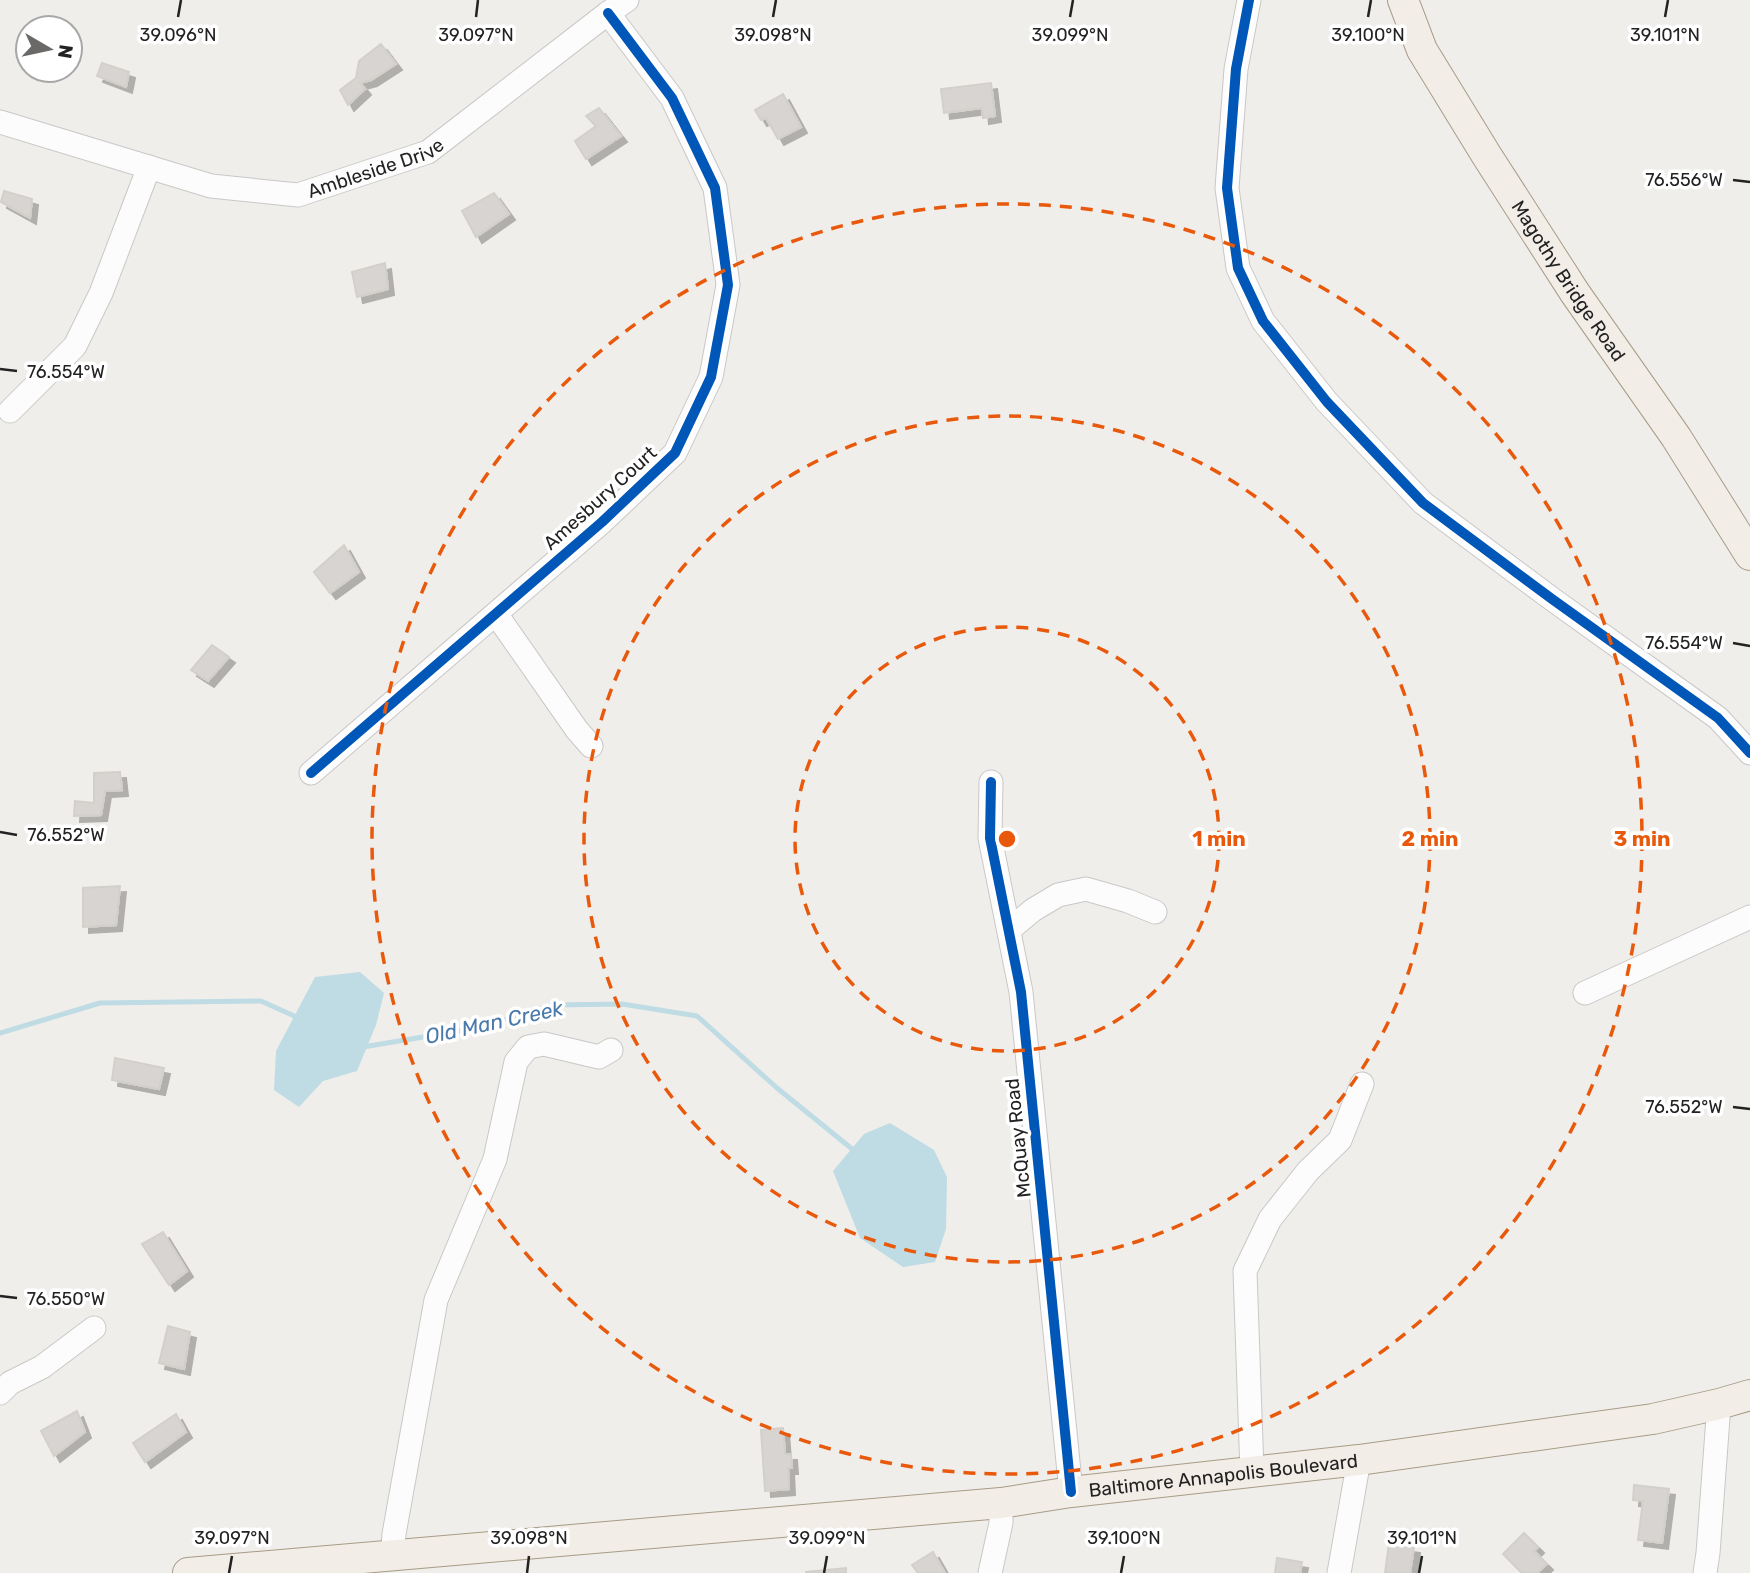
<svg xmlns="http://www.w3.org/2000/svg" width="1750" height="1573" font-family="Rubik,sans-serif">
	<defs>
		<filter id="shadow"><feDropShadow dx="6" dy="6" stdDeviation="0" flood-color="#0004"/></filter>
	</defs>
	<rect width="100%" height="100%" fill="#f0eeeb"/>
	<!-- water -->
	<path fill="#bfdbe3" d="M360,972L384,993L376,1025L357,1071L323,1081L299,1107L274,1090L276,1051L315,977Z
		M890,1123L934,1150L947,1177L946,1229L935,1262L903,1267L860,1238L833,1171L864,1134Z"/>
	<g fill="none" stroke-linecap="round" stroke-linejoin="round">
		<!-- stream -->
		<path stroke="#bfdbe3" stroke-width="5" d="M0,1033L100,1003L261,1001L301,1019
			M360,1046L363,1047L477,1028L553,1005L622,1004L697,1016L777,1088L857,1153"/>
	</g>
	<!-- building -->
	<path fill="#d7d4d2" stroke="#d3d0cc" stroke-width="2" filter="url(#shadow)" d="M381,44L396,64L371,80L360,83L365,89L348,105L340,90L356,78L359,61Z
		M102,63L129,72L126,87L97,76Z
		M991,83L995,116L983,118L982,108L944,113L941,89Z
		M783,94L801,127L778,139L766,118L761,120L755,110Z
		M599,108L621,136L586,159L575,141L596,126L586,116Z
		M4,191L32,199L30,218L1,202Z
		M494,193L509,214L476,237L462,211Z
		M385,263L388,289L357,297L352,272Z
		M344,545L359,572L330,593L314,572Z
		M212,645L229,657L208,681L191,670Z
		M120,772L122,790L105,791L101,815L74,816L75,801L94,803V773Z
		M120,886L116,925L83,927V888Z
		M115,1058L164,1068L159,1089L112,1080Z
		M163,1232L187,1271L169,1285L142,1244Z
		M168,1326L190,1332L184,1369L159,1363Z
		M77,1411L85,1432L54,1456L41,1431Z
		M176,1414L186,1432L145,1462L133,1443Z
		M783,1428L785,1454H791L792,1468H788L789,1489L765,1491L761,1430Z
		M1634,1485L1669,1489L1662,1543L1638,1540L1643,1501L1633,1500Z
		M1524,1533L1538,1547L1534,1551L1547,1564L1537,1573H1522L1503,1554Z
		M1389,1543L1414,1547L1410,1573H1385Z
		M933,1552L945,1573H918L912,1565Z
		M1277,1558L1302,1562L1300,1573H1275Z
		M846,1568V1573H806V1572Z"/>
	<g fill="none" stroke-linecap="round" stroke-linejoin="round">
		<!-- minor casing -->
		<g stroke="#c9c8c7" stroke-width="25">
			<g id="minor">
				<path d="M1249,0L1236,69L1227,188L1238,268L1263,321L1327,402L1423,503L1552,599L1718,718L1750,753"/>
				<path id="s1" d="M0,122L211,186L298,195L428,152L608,13L627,0"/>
				<path d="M10,411L75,346L101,293L149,167"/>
				<path d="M496,614L577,730L591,746"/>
				<path d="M311,773L602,522L675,453L711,377L728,285L715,188L672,98L608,13"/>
				<path d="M991,782L990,838L1021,992L1071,1492"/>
				<path d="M1009,930L1033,910L1058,895L1086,889L1128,901L1155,912"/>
				<path d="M1585,993L1750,917"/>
				<path d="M0,1393L10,1383L42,1367L94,1328"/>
				<path d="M1252,1472L1245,1271L1270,1219L1308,1171L1340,1140L1362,1084"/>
				<path d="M396,1555L393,1548L394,1534L436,1300L495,1159L516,1062L528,1047L544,1044L599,1057L611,1050"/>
				<path d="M990,1573L1001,1523V1503"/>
				<path d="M1339,1573L1359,1460"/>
				<path d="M1705,1573L1708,1553L1719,1404"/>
			</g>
		</g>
		<!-- major casing -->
		<g stroke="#a79c86" stroke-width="32">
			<g id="major">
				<path id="s2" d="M1403,0L1422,50L1487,156L1575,293L1676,437L1750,555"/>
				<path id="s3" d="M188,1573L1001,1503L1071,1492L1359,1460L1653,1419L1719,1404L1750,1395"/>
			</g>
		</g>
		<!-- minor -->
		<use href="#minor" stroke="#fdfcfc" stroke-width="23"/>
		<!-- major -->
		<use href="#major" stroke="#f3ede7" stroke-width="30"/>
		<!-- cycleway casing -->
		<g stroke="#fff" stroke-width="15">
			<path id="cycleway" d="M1249,0L1236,69L1227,188L1238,268L1263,321L1327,402L1423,503L1552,599L1718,718L1750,753
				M311,773L602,522L675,453L711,377L728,285L715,188L672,98L608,13
				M991,782L990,838L1021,992L1071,1492"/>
		</g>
		<!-- cycleway -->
		<use href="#cycleway" stroke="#0057b8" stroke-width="10"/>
	</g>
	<!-- ticks -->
	<path fill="none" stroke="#222" stroke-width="2.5" d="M178,17L181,0M476,17L478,0M773,17L776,0M1070,17L1073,0M1368,17L1371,0M1665,17L1668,0M1733,180L1750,182M0,369L17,371M1733,643L1750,646M0,832L17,835M1733,1107L1750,1109M0,1296L17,1298M229,1573L232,1556M527,1573L529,1556M824,1573L827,1556M1121,1573L1124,1556M1419,1573L1422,1556"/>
	<!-- distance rings -->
	<g fill="none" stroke="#e8590c" stroke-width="3.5" stroke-dasharray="12 9">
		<circle cx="1007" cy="839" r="212"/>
		<circle cx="1007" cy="839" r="423"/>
		<circle cx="1007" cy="839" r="635"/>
	</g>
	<g text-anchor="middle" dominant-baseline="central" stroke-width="7" stroke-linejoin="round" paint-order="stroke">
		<!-- street labels -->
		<g font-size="19" fill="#222" stroke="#fff">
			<text stroke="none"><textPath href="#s1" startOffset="390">Ambleside Drive</textPath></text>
			<text stroke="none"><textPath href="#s2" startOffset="327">Magothy Bridge Road</textPath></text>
			<text transform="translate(600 498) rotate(-42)">Amesbury Court</text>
			<text transform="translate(1018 1138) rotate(-96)">McQuay Road</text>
			<text stroke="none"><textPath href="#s3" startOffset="1040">Baltimore Annapolis Boulevard</textPath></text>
		</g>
		<!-- water labels -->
		<g font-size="21" font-style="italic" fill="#4a7aab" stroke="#fff">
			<text transform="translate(494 1022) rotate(-12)">Old Man Creek</text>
		</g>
	</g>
	<g font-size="18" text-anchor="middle" fill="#222" stroke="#fff" stroke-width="7" stroke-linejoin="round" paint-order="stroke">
		<text x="178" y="41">39.096°N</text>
		<text x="476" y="41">39.097°N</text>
		<text x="773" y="41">39.098°N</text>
		<text x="1070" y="41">39.099°N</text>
		<text x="1368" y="41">39.100°N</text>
		<text x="1665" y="41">39.101°N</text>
		<text x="1684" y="186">76.556°W</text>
		<text x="66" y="378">76.554°W</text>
		<text x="1684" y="649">76.554°W</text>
		<text x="66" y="841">76.552°W</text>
		<text x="1684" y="1113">76.552°W</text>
		<text x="66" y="1305">76.550°W</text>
		<text x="232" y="1544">39.097°N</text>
		<text x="529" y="1544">39.098°N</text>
		<text x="827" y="1544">39.099°N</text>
		<text x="1124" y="1544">39.100°N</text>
		<text x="1422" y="1544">39.101°N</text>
	</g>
	<circle cx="1007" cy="839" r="10" fill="#e8590c" stroke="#fff" stroke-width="3.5"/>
	<g font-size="21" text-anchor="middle" font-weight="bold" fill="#e8590c" stroke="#fff" stroke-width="7" stroke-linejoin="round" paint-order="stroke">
		<text x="1219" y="846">1 min</text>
		<text x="1430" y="846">2 min</text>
		<text x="1642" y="846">3 min</text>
	</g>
	<!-- north arrow -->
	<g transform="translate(49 49) rotate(99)"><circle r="33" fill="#ffffff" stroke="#a7a7a7" stroke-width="2"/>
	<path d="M0-5L12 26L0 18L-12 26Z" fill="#6a6968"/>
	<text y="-10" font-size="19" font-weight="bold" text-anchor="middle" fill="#222222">N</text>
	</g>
</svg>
